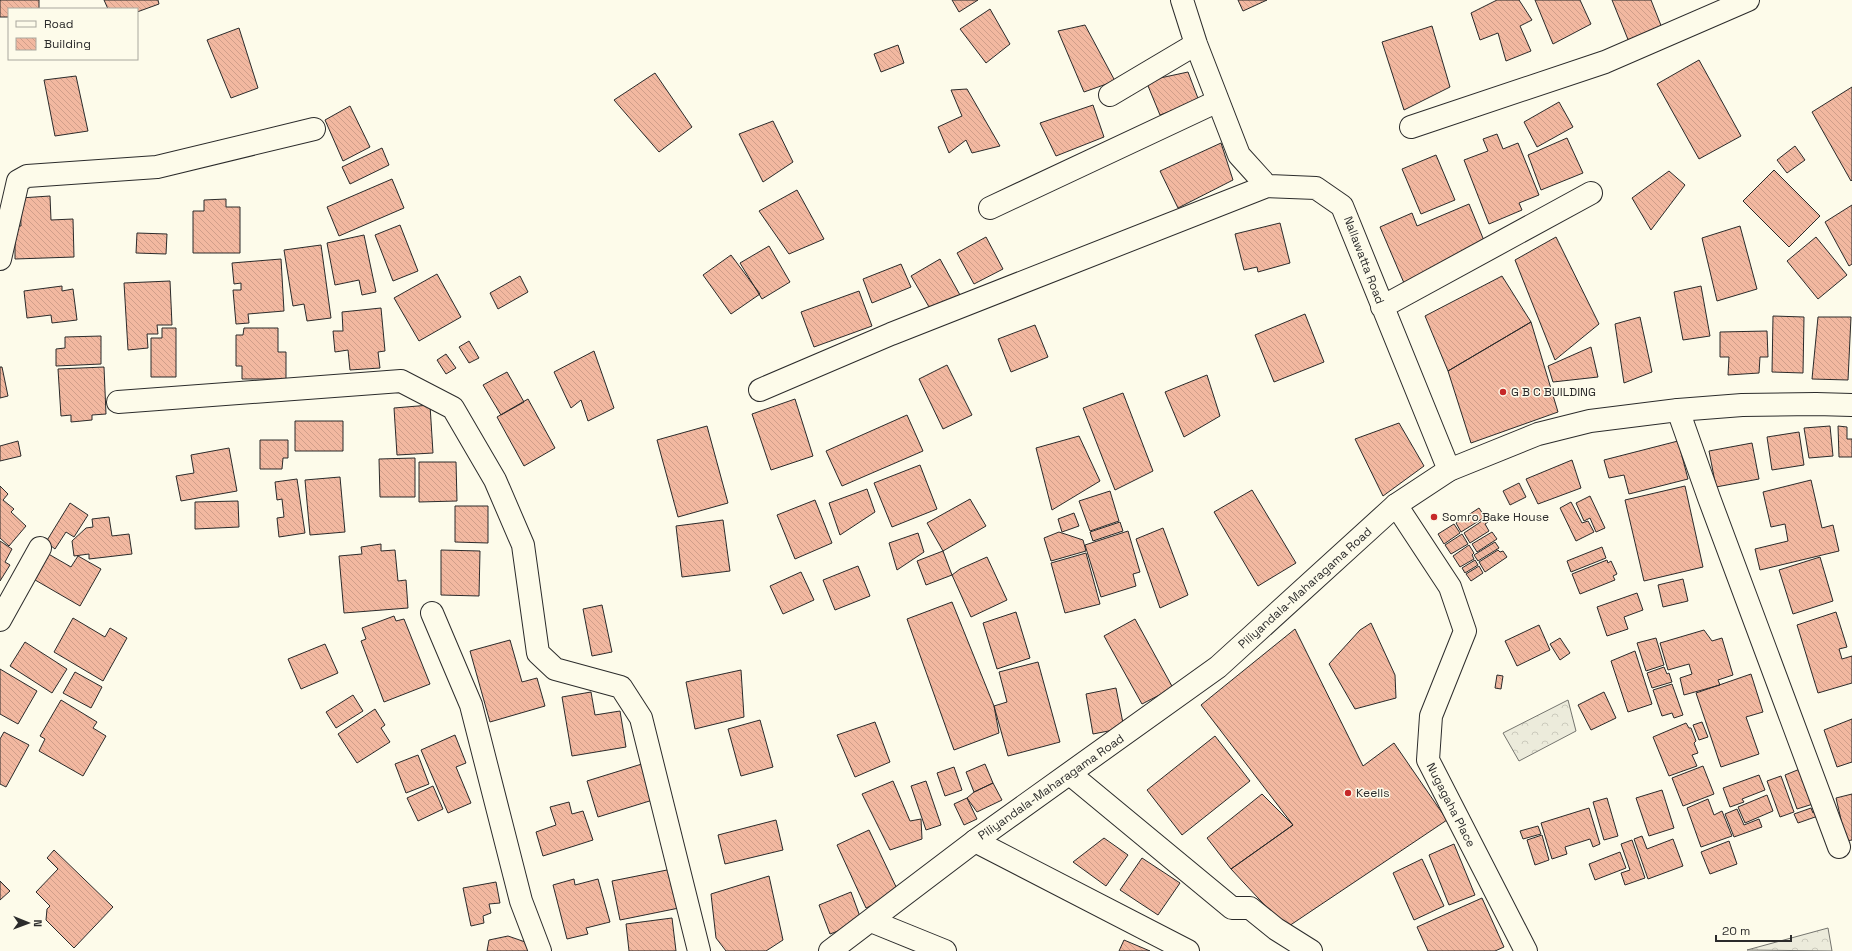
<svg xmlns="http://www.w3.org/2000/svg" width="1852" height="951" font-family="'Space Grotesk',sans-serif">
	<defs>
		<pattern id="forest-crowns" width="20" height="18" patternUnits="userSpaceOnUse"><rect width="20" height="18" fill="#ecebdb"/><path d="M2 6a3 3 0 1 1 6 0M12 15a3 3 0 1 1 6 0" fill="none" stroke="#cbcabc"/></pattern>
		<pattern id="building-back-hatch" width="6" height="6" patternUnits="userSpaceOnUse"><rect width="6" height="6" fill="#f2b8a0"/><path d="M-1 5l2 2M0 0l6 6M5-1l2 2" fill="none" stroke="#d09e8a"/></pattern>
	</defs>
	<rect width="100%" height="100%" fill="#fdfbea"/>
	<!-- forest -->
	<path fill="url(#forest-crowns)" stroke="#74746e" d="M1568,700L1576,731L1519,761L1503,733Z
		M1828,928L1832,951L1747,950Z"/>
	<!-- building -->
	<path fill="url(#building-back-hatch)" stroke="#2b2b2b" d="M0,0H39V9H9V17H0Z
		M104,0H158L159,4L137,12V9H108Z
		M952,0H978L959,12Z
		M1238,0H1267L1243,11Z
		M1497,0H1519L1532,20L1520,26L1531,51L1506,61L1498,33L1480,40L1471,13Z
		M1535,0H1580L1591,24L1553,44Z
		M1612,0H1651L1662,28L1629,42Z
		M990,9L1010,44L986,63L960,29Z
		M1085,25L1115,81L1084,92L1058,31Z
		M1432,26L1450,87L1404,110L1382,42Z
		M239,28L258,88L231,98L207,40Z
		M898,45L904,63L881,72L874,54Z
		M1699,60L1741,136L1699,159L1657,84Z
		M1188,72L1199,101L1160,115L1146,81Z
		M655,73L692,127L659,152L614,100Z
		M76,76L88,131L55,136L44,80Z
		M1852,87V180L1851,181L1812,112Z
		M967,89L1000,146L972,153L966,140L949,153L938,127L962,116L951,90Z
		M1559,102L1573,127L1537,147L1524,122Z
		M1093,105L1104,137L1056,156L1040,123Z
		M350,106L370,147L343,161L325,120Z
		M773,121L793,162L763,182L739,134Z
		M1497,134L1503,149L1518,143L1539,195L1519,203L1522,210L1489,224L1464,160L1488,151L1483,139Z
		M1567,138L1583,173L1541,190L1528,155Z
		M1221,143L1233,180L1178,208L1160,171Z
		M1795,146L1805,160L1787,173L1777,160Z
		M382,148L389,165L350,184L342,167Z
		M1436,155L1455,200L1421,214L1402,169Z
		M1774,170L1820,216L1789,247L1743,201Z
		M1669,171L1685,185L1651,230L1632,198Z
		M392,179L404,208L339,236L327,207Z
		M797,190L824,239L789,254L759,211Z
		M50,196L51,220L73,219L74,257L15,259V226H21L20,198Z
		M226,199V207H240V253H193V211H204V200Z
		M1469,204L1487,248L1404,283L1380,227L1412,213L1417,226Z
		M1852,205V264L1849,266L1825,222Z
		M1280,223L1290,263L1258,272L1257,267L1244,270L1235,234Z
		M400,225L418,271L393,281L375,235Z
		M1740,226L1757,289L1717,301L1702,238Z
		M137,233L167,234L166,254L136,253Z
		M364,235L376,292L362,295L359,280L335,285L327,243Z
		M986,237L1003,269L974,284L957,253Z
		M1556,237L1599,324L1555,360L1515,260Z
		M1816,237L1847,275L1818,299L1787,261Z
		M321,245L331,318L307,321L304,304L293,306L284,250Z
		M769,246L790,282L762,299L740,263Z
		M731,255L760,294L731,314L703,275Z
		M281,259L284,311L248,314L249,323L236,324L233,290H241V283L234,284L232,263Z
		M940,259L960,295L932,312L911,276Z
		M901,264L911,287L872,303L863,279Z
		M437,274L461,317L419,341L394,298Z
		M520,276L528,292L498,309L490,293Z
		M1502,276L1531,322L1448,371L1425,316Z
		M170,281L172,325H157L158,334H147L148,348L128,350L124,283Z
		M62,286V291L73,289L77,320L52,323L51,315L27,318L24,291Z
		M1701,286L1710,336L1683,340L1674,292Z
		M859,291L872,326L814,347L801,312Z
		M381,308L385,351L378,352L380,368L350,370L348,350L335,352L333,331H343L342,312Z
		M1305,314L1324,362L1274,382L1255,335Z
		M1773,316L1804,317L1803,373L1772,372Z
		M1640,317L1652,372L1624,383L1615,324Z
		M1818,317H1851L1848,380L1812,379Z
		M1531,322L1558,412L1471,443L1448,371Z
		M1035,325L1048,357L1011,372L998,339Z
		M162,328H176V377H151V338H162Z
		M244,328H278V352H286V379H242V366H236V335H243Z
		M1767,331L1768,357H1760L1759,373L1728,375L1729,357H1720V332Z
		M101,336V364L56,366V349L65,348V337Z
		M469,341L479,358L469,363L459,347Z
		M1591,347L1598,377L1553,382L1548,366Z
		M594,351L614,408L588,421L581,400L571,408L554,372Z
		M446,354L456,368L446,374L437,360Z
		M947,365L972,415L943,429L919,379Z
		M0,367H2L8,396L0,398Z
		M104,367L106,414L92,415V420L71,422V415L61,416L58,369Z
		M507,372L524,402L501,415L483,385Z
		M1207,375L1220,416L1184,437L1165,392Z
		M1123,393L1153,471L1115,490L1083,408Z
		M528,399L555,448L524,466L497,417Z
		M795,399L813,456L771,470L752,414Z
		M430,405L433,453L397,455L394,408Z
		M907,415L923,451L842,486L826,451Z
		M295,421H343V451H295Z
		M1399,423L1424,466L1383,496L1355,439Z
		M707,426L728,503L678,517L657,440Z
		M1830,426L1833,456L1809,458L1804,428Z
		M1838,426L1847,427V439H1852V457H1839Z
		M1799,432L1804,465L1772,470L1767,437Z
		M1079,436L1100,481L1052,510L1036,448Z
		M260,440H288V458H283L282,469H260Z
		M18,441L21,456L0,461V446Z
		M1678,441L1688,479L1629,494L1624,475L1609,478L1604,460Z
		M1752,443L1759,479L1716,487L1709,451Z
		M229,448L237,491L181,501L176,476L194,473L191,455Z
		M415,458V497H380L379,459Z
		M1572,460L1581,488L1538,504L1526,479Z
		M419,462H456L457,501L419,502Z
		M920,465L937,509L892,527L874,483Z
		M340,477L345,532L310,535L305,480Z
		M297,479L305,533L279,537L277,518L284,517L282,499L277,500L275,482Z
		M1811,480L1822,528L1833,525L1839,551L1760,570L1755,549L1788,541L1785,524L1771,527L1763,492Z
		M1519,483L1526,497L1510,505L1503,491Z
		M0,486L8,494L3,500L14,509L11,512L26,526L9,546L0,538Z
		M1685,486L1703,567L1644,581L1625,500Z
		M867,489L875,512L840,535L829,503Z
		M1252,490L1296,563L1258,586L1214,512Z
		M1110,491L1119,521L1090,531L1079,501Z
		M1590,496L1605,528L1596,532L1590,518L1584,521L1576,503Z
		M970,499L986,526L943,551L927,523Z
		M815,500L832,543L795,559L777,515Z
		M238,501L239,527L195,529V502Z
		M1571,502L1582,523L1588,521L1594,532L1576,541L1560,508Z
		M70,503L88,515L74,537L66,532L55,549L46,542Z
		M455,506H488V543L455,542Z
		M1479,508L1485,517L1461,532L1456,523Z
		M1074,513L1079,526L1062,532L1058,519Z
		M109,517L112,536L129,534L132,554L89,559V554L74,556L72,541L86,528L93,527L92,519Z
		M1485,519L1488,522L1485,524L1489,531L1470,543L1464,533Z
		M723,520L730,571L682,577L676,526Z
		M1120,522L1123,531L1093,541L1090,532Z
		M1454,524L1460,533L1444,544L1438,534Z
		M1163,528L1188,595L1160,608L1136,539Z
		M1128,531L1140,572L1133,574L1136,586L1101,597L1085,545Z
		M1059,532L1083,540L1086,551L1051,561L1044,538Z
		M1492,532L1497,539L1477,552L1472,544Z
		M918,533L924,552L897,570L889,543Z
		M1462,534L1468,544L1451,554L1445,545Z
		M0,541L12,549L5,562L10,565L0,581Z
		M1495,542L1499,548L1478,561L1474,555Z
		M381,544V551L395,550L398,581L406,580L408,608L344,613L339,556L362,554L361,547Z
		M1469,545L1474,553L1472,555L1474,559L1460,567L1453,556Z
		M1602,547L1606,558L1571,572L1567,561Z
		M441,550L480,551L479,596L441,595Z
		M1498,550L1500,552L1503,551L1507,557L1485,572L1479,562Z
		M943,551L952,575L926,585L917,561Z
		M45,552L71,567L78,556L101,569L80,606L30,577Z
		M1086,553L1100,604L1065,613L1051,563Z
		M987,557L1007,600L971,617L952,575L960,569Z
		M1820,557L1833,601L1793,614L1779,570Z
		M1475,560L1478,565L1465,573L1462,568Z
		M1607,560L1608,563L1611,561L1617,574L1613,576L1615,580L1580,594L1572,574Z
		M858,566L870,596L835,610L823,580Z
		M1479,566L1483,573L1471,581L1466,574Z
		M801,572L814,600L783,614L770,586Z
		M1683,579L1688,601L1663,607L1658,585Z
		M1637,593L1643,610L1624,617L1628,629L1607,636L1597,607Z
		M952,602L994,706L999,733L954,750L907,619Z
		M602,605L612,652L592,656L583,609Z
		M1016,612L1030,658L997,669L983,623Z
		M1836,612L1847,647L1839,649L1842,659L1852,656V683L1818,693L1797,625Z
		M394,616L396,621L404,619L430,684L384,702L361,641L366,639L362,628Z
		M73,618L105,637L110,628L127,638L103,681L54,652Z
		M1135,619L1173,688L1142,704L1104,636Z
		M1371,623L1395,675L1396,698L1355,709L1329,664L1360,630Z
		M1539,625L1550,650L1517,666L1505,641Z
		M1295,629L1363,766L1394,743L1447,820L1286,928L1231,869L1293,825L1201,705Z
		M1704,630L1712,641L1722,638L1733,675L1718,680L1720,685L1684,695L1680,678L1692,674L1689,664L1668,670L1660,643Z
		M1560,638L1570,653L1560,660L1550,644Z
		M1656,638L1664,665L1646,671L1637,643Z
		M510,640L522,682L537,678L545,706L490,722L470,651Z
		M25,642L67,669L52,693L10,666Z
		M325,644L338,673L301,689L288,659Z
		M1635,651L1652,704L1628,712L1611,661Z
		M1038,662L1060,742L1008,756L994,706L1007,702L999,672Z
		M1664,667L1667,674L1669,673L1672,682L1652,688L1647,673Z
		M0,669L37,691L18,724L0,714Z
		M741,670L744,717L695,729L686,682Z
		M75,672L102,687L91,708L63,693Z
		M1751,674L1763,712L1746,717L1759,754L1721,767L1696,693Z
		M1497,675L1503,676L1501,689L1495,688Z
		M1672,684L1683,715L1674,718L1672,713L1662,716L1653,690Z
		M1116,688L1124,728L1093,734L1086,694Z
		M591,692L595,715L620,711L626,747L572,756L562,697Z
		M1604,692L1616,718L1591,730L1578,705Z
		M353,695L363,711L336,728L326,712Z
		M61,700L97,722L93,728L106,736L83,776L39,751L45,739L40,736Z
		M375,709L385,725L381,728L390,742L357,763L338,734Z
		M1852,719V762L1837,767L1824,730Z
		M760,720L773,767L741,776L728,729Z
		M875,722L890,762L855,777L837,735Z
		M1702,722L1708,737L1699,740L1693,725Z
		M1686,723L1689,728H1691L1696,741L1694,743L1698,753L1692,755L1697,766L1669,776L1653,737Z
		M4,732L29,745L6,787L0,784V739Z
		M455,735L466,763L456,767L471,803L448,813L421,750Z
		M1215,736L1250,781L1182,835L1147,790Z
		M418,755L429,784L406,793L395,764Z
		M645,763L656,799L598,817L587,781Z
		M985,764L993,783L974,792L966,772Z
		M1703,766L1714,794L1683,806L1672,778Z
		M954,767L962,790L945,796L937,773Z
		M1800,769L1813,804L1797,809L1785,775Z
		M1759,775L1765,790L1742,799L1744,802L1730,807L1723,788Z
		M1781,776L1794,812L1780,817L1767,781Z
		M893,781L910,821L921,819L922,839L890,850L862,794Z
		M926,781L941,825L926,830L911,786Z
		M993,783L1002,800L977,812L967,798L974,792Z
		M433,786L443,809L418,821L407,798Z
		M1662,790L1674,828L1649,836L1636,798Z
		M1262,794L1293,825L1231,869L1207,838Z
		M1852,794V840L1846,841L1836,798Z
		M1767,795L1773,811L1745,823L1738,807Z
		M967,798L977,819L964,825L954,804Z
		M1607,798L1618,836L1604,840L1593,802Z
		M1708,799L1714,815L1722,811L1732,836L1701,847L1687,808Z
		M569,802L572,814L583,811L593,840L543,856L536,832L556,825L550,807Z
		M1589,808L1600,844L1593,847L1590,839L1565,847L1567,854L1552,859L1541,823Z
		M1811,808L1813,813L1816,811L1818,816L1798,823L1794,814Z
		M1737,809L1744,825L1759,819L1762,827L1734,837L1725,814Z
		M776,820L783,850L725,864L718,835Z
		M1538,826L1541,834L1523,839L1520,831Z
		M869,830L899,893L866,908L837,845Z
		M1542,835L1549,860L1535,865L1527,840Z
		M1642,836L1647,849L1673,839L1683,866L1648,879L1634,839Z
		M1104,838L1128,855L1106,886L1073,862Z
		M1632,840L1645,878L1625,885L1621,873L1630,870L1621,844Z
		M1729,841L1737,864L1710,874L1701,852Z
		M1454,844L1475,895L1449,905L1429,855Z
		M54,850L113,907L74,948L46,920L47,909L50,906L36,892L58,869L47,858Z
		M1620,852L1626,868L1595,880L1589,864Z
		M1142,858L1180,883L1158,915L1120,890Z
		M1422,859L1444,906L1414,920L1393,873Z
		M672,869L679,908L620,920L612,881Z
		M769,876L783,940L766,951H726L716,938L711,894Z
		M574,879L575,885L598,879L610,922L586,928L588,934L567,939L553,885Z
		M0,881L10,891L0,900Z
		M496,882L500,903L489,904L491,913L483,916L484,923L471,926L463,888Z
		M851,892L862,922L830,934L819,905Z
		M1482,898L1504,947L1495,951H1428L1417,927Z
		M672,918L676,951H629L626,924Z
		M508,936L531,944L529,951H487L489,940Z
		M1124,940L1150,951H1119Z"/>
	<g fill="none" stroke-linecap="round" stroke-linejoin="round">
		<!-- minor casing -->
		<g stroke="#2b2b2b" stroke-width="24">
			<path id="minor" d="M1182,0L1196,44L1239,155L1267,186L1316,188L1342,206L1449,470
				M1110,95L1196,44
				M1411,127L1605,62L1748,0
				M990,208L1218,101
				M0,259L18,181L27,176L157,167L314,129
				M1382,307L1591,193
				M760,390L891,334L1267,186
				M118,402L401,381L453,408L495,480L523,545L538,653L555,669L621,687L641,718L699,951
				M1678,410L1709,498L1839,847
				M1396,505L1450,587L1465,631L1431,716L1428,760L1526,951
				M432,613L471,705L521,901L540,951
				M0,620L40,548
				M1070,774L1232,908H1250L1276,929L1311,951
				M975,841L1188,951
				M871,921L945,951"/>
		</g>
		<!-- major casing -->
		<g stroke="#2b2b2b" stroke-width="24">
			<path id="major" d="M830,951L975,841L1218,667L1396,505L1449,470L1538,434L1590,421L1678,410L1742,405L1816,404L1852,405"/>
		</g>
		<!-- minor -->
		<use href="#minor" stroke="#fdfbea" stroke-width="22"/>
		<!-- major -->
		<use href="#major" stroke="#fdfbea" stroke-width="22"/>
	</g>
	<!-- markers -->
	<g fill="#c62828" stroke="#fdfbea" stroke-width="1.5">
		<circle cx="1503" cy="392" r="4"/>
		<circle cx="1434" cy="517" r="4"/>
		<circle cx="1348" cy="793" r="4"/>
	</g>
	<g text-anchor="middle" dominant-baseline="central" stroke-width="3" stroke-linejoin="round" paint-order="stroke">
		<!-- street labels -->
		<g font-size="12" fill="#2b2b2b" stroke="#fdfbea">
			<text transform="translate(1364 260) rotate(69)">Nallawatta Road</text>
			<text transform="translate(1305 588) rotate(-42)">Piliyandala-Maharagama Road</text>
			<text transform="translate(1051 787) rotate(-35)">Piliyandala-Maharagama Road</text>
			<text transform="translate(1451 805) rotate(63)">Nugagaha Place</text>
		</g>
		<!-- poi labels -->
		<g font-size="12" fill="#2b2b2b" stroke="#fdfbea" text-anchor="start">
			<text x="1511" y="392">G B C BUILDING</text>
			<text x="1442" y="517">Somro Bake House</text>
			<text x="1356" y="793">Keells</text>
		</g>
	</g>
	<!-- legend -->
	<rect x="8" y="8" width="130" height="52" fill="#fdfbea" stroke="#a9a89e"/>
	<rect x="16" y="21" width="20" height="6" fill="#fdfbea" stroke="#a9a89e"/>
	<text x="44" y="28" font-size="12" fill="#2b2b2b">Road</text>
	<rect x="16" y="38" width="20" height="12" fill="url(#building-back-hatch)" stroke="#a9a89e"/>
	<text x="44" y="48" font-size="12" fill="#2b2b2b">Building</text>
	<!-- north arrow -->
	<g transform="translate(28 923) rotate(91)" stroke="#fdfbea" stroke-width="3" paint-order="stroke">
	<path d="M0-3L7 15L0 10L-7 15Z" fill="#2b2b2b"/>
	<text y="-6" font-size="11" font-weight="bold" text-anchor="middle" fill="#2b2b2b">N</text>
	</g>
	<!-- scale -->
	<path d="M1716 935v6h75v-6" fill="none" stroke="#2b2b2b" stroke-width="2"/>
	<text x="1722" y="935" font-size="12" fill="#2b2b2b" stroke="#fdfbea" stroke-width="3" paint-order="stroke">20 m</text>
</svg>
